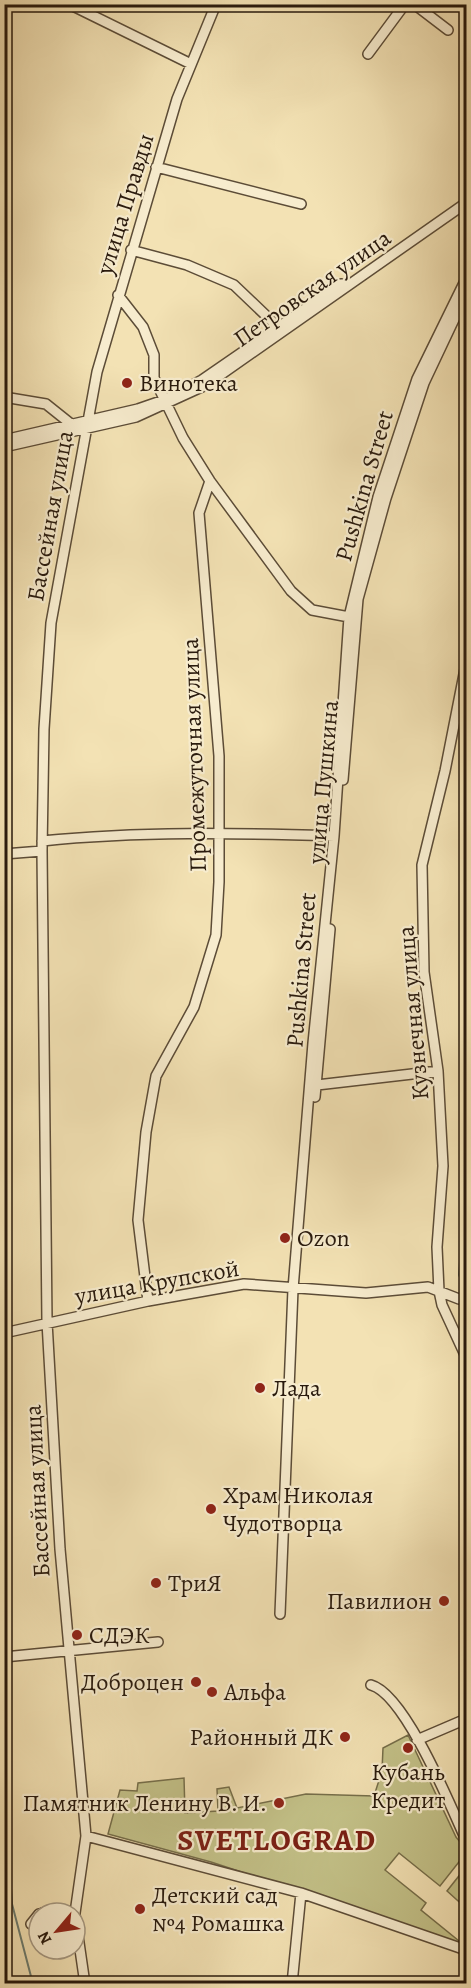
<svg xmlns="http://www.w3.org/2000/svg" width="471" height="1988" font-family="Alegreya,serif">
	<rect width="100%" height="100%" fill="#f3e2b4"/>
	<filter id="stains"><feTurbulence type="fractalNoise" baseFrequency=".00333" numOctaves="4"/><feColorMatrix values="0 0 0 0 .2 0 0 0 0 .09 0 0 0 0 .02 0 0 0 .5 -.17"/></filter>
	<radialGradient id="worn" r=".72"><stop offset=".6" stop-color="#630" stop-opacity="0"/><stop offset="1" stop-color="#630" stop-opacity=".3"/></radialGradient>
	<!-- green -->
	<path fill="#c3c188" stroke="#766e4a" stroke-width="1.5" d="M408,1735L456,1837L466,1849V1853L440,1886L399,1853L385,1870L426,1903L421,1910L464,1945L211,1862L108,1834L120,1790L137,1791L138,1783L184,1778L185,1813L218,1811L217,1789L229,1787L237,1808L306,1794L374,1796L382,1771L383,1748Z
		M466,1867V1908L447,1891Z"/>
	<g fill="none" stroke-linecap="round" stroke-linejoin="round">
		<!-- stream -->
		<path stroke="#6d7c6f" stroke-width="2" d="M466,785L460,818L466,842
			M466,1182L459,1275L466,1293
			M4,1830L8,1842L12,1904L33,1984"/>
		<!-- minor casing -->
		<g stroke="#5c4c37" stroke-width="12">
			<path id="minor" d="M69,4L191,64
				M414,4L448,30
				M368,54L405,4
				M156,167L301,204
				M131,250L187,265L234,285L278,327
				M118,295L143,327L154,355V378L183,438L210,481L291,591L312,610L349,617
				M4,397L46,404L71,424
				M4,440L138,409L164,400L202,380L341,284
				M4,447L136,417L206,385L466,203
				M466,664L445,771L422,865L424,972L438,1071L443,1166L437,1247L439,1291L442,1305L466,1357
				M343,780L358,599L386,498L424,383L466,294
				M42,841C140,831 236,833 334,836
				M4,854L42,851
				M313,1083L317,1085L438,1071
				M315,1097L330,929
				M148,1301L138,1220L146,1132L156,1076L194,1007L216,935L219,882V756L199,513L210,481
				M4,1333L148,1301L244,1284L366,1293L428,1287L459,1299H466
				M280,1614L293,1289L313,1043L334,836L349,617L378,497L417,379L466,279
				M4,1657L158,1642
				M371,1685C405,1694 451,1807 466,1840
				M417,1740L466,1719
				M86,1836L301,1893L466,1950
				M42,1913L55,1910L74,1912
				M75,1913L86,1836L60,1549L47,1322L42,851L44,729L51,623L97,372L177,99L216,4
				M75,1915L85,1984
				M31,1924L39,1914
				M292,1984L301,1893"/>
		</g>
		<!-- minor -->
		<use href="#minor" stroke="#f7ecce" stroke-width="9"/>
	</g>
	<!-- markers -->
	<g fill="#8f2418" stroke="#f7ecce" stroke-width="2">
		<circle cx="127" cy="383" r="6"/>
		<circle cx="285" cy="1238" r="6"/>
		<circle cx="260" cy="1388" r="6"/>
		<circle cx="211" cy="1509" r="6"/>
		<circle cx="156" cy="1583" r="6"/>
		<circle cx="444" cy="1601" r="6"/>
		<circle cx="77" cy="1635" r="6"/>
		<circle cx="196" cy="1682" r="6"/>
		<circle cx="212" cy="1692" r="6"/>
		<circle cx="345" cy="1737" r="6"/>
		<circle cx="408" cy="1748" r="6"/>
		<circle cx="279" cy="1803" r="6"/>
		<circle cx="140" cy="1909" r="6"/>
	</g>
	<g text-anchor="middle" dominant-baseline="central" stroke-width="4.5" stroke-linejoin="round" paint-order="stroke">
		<!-- street labels -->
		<g font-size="24" fill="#291a0d" stroke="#f7ecce">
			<text transform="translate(125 204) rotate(-73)">улица Правды</text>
			<text transform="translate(312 288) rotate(-35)">Петровская улица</text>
			<text transform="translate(364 486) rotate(-74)">Pushkina Street</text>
			<text transform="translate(50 516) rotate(-80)">Бассейная улица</text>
			<text transform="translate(194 755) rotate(-92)">Промежуточная улица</text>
			<text transform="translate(323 782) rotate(-85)">улица Пушкина</text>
			<text transform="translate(301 970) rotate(-85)">Pushkina Street</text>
			<text transform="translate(413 1013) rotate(-95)">Кузнечная улица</text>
			<text transform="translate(157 1282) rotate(-10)">улица Крупской</text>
			<text transform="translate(37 1491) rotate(-93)">Бассейная улица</text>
		</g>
		<!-- poi labels -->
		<g font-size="24" fill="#291a0d" stroke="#f7ecce" text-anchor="start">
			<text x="139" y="383">Винотека</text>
			<text x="297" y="1238">Ozon</text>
			<text x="272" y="1388">Лада</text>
			<text x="223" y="1495">Храм Николая<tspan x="223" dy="28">Чудотворца</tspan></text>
			<text x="168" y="1583">ТриЯ</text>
			<text x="432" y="1601" text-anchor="end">Павилион</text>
			<text x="89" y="1635">СДЭК</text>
			<text x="184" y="1682" text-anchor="end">Доброцен</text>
			<text x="224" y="1692">Альфа</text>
			<text x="333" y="1737" text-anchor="end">Районный ДК</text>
			<text x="408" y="1772" text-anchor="middle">Кубань<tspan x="408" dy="28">Кредит</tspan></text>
			<text x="267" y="1803" text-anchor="end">Памятник Ленину В. И.</text>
			<text x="152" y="1895">Детский сад<tspan x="152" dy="28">№4 Ромашка</tspan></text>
		</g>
		<!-- district labels -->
		<g font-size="30" font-weight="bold" letter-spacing="1.5" fill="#7a1f14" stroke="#f7ecce">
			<text x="277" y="1840">SVETLOGRAD</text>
		</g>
	</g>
	<!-- margin -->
	<rect width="471" height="1988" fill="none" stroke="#f3e2b4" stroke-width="24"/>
	<rect x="6" y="6" width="459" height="1976" fill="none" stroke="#291a0d" stroke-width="3"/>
	<rect x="12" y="12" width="447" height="1964" fill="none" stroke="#291a0d" stroke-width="1.5"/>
	<!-- north arrow -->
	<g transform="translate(57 1931) rotate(241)"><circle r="28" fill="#f7ecce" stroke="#a59881" stroke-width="1.5"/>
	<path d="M0-4.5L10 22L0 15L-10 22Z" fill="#8f2418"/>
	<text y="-9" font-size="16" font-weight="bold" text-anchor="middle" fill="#291a0d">N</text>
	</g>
	<rect width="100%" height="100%" filter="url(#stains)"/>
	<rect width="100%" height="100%" fill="url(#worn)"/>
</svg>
